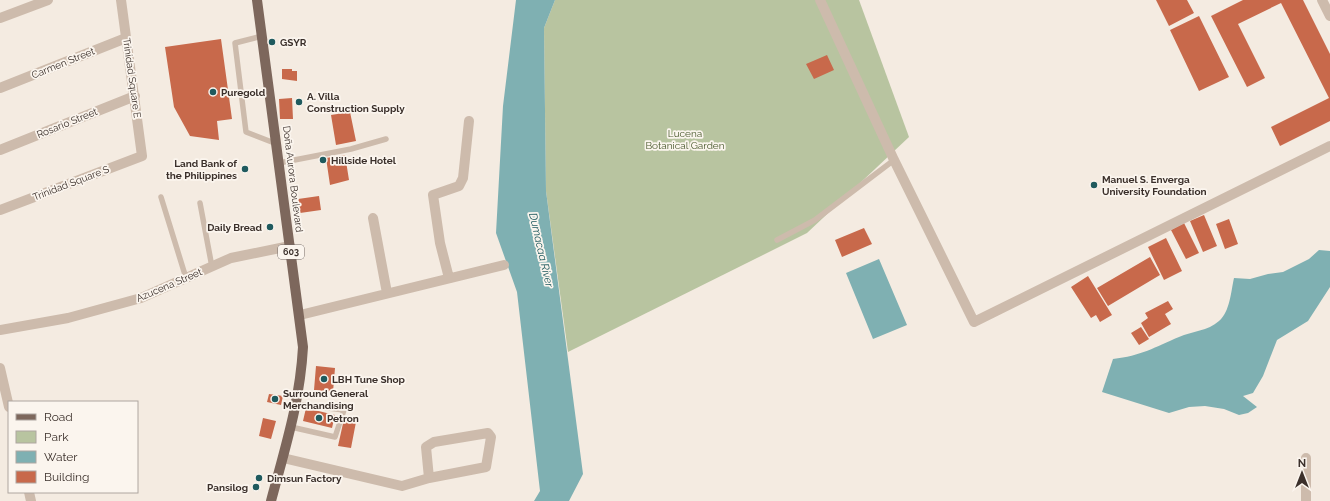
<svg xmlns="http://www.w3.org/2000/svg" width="1330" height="501" font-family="Raleway,sans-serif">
	<rect width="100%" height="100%" fill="#f4ebe1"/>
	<!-- green -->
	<path fill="#b8c4a0" d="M555,0H859L909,137L807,233L568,352L546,191L544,28Z"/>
	<!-- water -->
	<path fill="#7fb0b2" d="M516,0H555L544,28L546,191L583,474L569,501H534L540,491L517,292L496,233L503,106Z
		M1319,250L1330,251V287L1308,321L1277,340L1263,376L1253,393L1243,396L1257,407L1248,413L1239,415L1224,409L1205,406L1189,407L1169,413L1102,392L1113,359C1141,356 1155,347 1179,337C1192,331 1208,331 1219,321C1230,312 1231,291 1234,278L1250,279L1268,274L1283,272L1309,259Z
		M879,259L907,325L873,339L846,273Z"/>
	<!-- building -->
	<path fill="#c8694b" d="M1156,0H1187L1194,13L1169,26Z
		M1243,0H1303L1330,54V121L1280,146L1271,127L1329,98L1281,3L1238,24L1265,78L1247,87L1211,16Z
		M1199,16L1229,77L1199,91L1170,30Z
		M221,39L232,119L217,121L219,140L190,136L174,107L165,47Z
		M827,55L834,70L814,79L806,64Z
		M282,69H292V71H297V81L282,79Z
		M292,98L293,119H280L279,99Z
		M350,112L356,141L336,145L331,115Z
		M345,155L349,180L330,185L326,158Z
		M319,196L321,210L300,213L298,199Z
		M1204,215L1217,246L1203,252L1190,221Z
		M1229,219L1238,244L1225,249L1216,224Z
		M1184,223L1199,253L1186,259L1171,230Z
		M864,228L872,244L842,257L835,240Z
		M1166,238L1182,271L1164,280L1148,247Z
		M1150,257L1160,275L1108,306L1097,288Z
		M1088,276L1112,315L1100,322L1096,315L1091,318L1071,287Z
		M1168,301L1173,309L1165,314L1171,324L1149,337L1141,323L1148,318L1145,313Z
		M1141,327L1149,339L1139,345L1131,333Z
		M316,366L335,368L333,392L314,390Z
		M269,394L283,396L281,405L267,402Z
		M306,408L335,415L332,428L303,421Z
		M263,418L276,421L271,439L259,436Z
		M344,419L356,422L351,448L338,446Z"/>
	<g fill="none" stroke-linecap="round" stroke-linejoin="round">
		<!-- service -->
		<path stroke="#cdbbac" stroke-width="5.5" d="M262,36L235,43L246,132L277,144
			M279,163L351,149L386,139
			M161,197L186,278
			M200,203L212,267
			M777,240L815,220L894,160
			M291,427L335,437L344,410L296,404"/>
		<!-- minor -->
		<path stroke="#cdbbac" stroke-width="10" d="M820,0L894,160L974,322L1330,146
			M0,18L48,0
			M0,88L126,38
			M0,150L135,96
			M0,210L142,156L121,0
			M373,218L387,293
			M449,278L440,243L433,195L459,186L463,178L469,121
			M300,315L504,265
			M0,330L68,318L141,298L231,258L290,246
			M0,368L9,407
			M283,458L402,486L429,478L486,467L491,437L488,433L434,442L426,447L429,478
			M29,492L31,501
			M1306,501V458"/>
		<!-- tertiary -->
		<path stroke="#cdbbac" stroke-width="10" d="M1322,0L1330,16"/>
		<!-- primary -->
		<path stroke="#7d675c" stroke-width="10" d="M257,0L303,347C300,402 285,448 271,501"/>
	</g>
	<!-- markers -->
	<g fill="#1f5a5e" stroke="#fbf5ee" stroke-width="1.5">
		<circle cx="272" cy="42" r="4"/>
		<circle cx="213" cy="92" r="4"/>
		<circle cx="299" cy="102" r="4"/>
		<circle cx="323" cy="160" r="4"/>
		<circle cx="245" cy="169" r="4"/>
		<circle cx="1094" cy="185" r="4"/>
		<circle cx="270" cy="227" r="4"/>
		<circle cx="324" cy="379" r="4"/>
		<circle cx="275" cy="399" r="4"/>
		<circle cx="319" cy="418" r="4"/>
		<circle cx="259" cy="478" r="4"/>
		<circle cx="256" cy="487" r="4"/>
	</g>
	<g text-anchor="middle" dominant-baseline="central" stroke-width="3.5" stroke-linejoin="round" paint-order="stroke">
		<!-- shield labels -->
		<rect fill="#fbf5ee" stroke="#756b66" stroke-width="1" x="278" y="245" width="26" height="14" rx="3"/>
		<g font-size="9" font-weight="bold" fill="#3b302b">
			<text x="291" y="252">603</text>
		</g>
		<!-- poi labels -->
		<g font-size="10" font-weight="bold" fill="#3b302b" stroke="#fbf5ee" text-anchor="start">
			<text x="280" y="42">GSYR</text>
			<text x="221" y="92">Puregold</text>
			<text x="307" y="96">A. Villa<tspan x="307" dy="12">Construction Supply</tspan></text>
			<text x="331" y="160">Hillside Hotel</text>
			<text x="237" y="163" text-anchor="end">Land Bank of<tspan x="237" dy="12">the Philippines</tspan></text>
			<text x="1102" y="179">Manuel S. Enverga<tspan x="1102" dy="12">University Foundation</tspan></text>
			<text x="262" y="227" text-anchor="end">Daily Bread</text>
			<text x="332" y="379">LBH Tune Shop</text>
			<text x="283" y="393">Surround General<tspan x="283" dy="12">Merchandising</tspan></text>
			<text x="327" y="418">Petron</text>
			<text x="267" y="478">Dimsun Factory</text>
			<text x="248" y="487" text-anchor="end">Pansilog</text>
		</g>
		<!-- street labels -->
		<g font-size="10" fill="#3b302b" stroke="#fbf5ee">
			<text transform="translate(63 63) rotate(-22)">Carmen Street</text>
			<text transform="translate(132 78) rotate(82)">Trinidad Square E</text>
			<text transform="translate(67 123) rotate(-22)">Rosario Street</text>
			<text transform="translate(293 179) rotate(83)">Doña Aurora Boulevard</text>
			<text transform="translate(71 183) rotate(-21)">Trinidad Square S</text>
			<text transform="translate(169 285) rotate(-23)">Azucena Street</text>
		</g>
		<!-- park labels -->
		<g font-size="10" fill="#4a5a2e" stroke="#fbf5ee">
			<text x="685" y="133">Lucena<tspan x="685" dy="12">Botanical Garden</tspan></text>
		</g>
		<!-- water labels -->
		<g font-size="11" font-style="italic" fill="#1f5a5e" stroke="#fbf5ee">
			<text transform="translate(541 250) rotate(77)">Dumacaa River</text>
		</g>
	</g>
	<!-- legend -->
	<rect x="8" y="401" width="130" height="92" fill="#fbf5ee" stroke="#aea6a0"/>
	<rect x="16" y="414" width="20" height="6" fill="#7d675c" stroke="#aea6a0"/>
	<text x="44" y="421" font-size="12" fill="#3b302b">Road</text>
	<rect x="16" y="431" width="20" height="12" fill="#b8c4a0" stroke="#aea6a0"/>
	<text x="44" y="441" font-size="12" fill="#3b302b">Park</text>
	<rect x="16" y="451" width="20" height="12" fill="#7fb0b2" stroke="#aea6a0"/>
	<text x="44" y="461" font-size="12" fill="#3b302b">Water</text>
	<rect x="16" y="471" width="20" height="12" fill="#c8694b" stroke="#aea6a0"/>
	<text x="44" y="481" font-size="12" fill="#3b302b">Building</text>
	<!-- north arrow -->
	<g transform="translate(1302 473)" stroke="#fbf5ee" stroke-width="3" paint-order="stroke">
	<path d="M0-3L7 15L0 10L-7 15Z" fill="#3b302b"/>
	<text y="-6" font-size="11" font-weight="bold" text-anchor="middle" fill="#3b302b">N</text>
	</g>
</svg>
